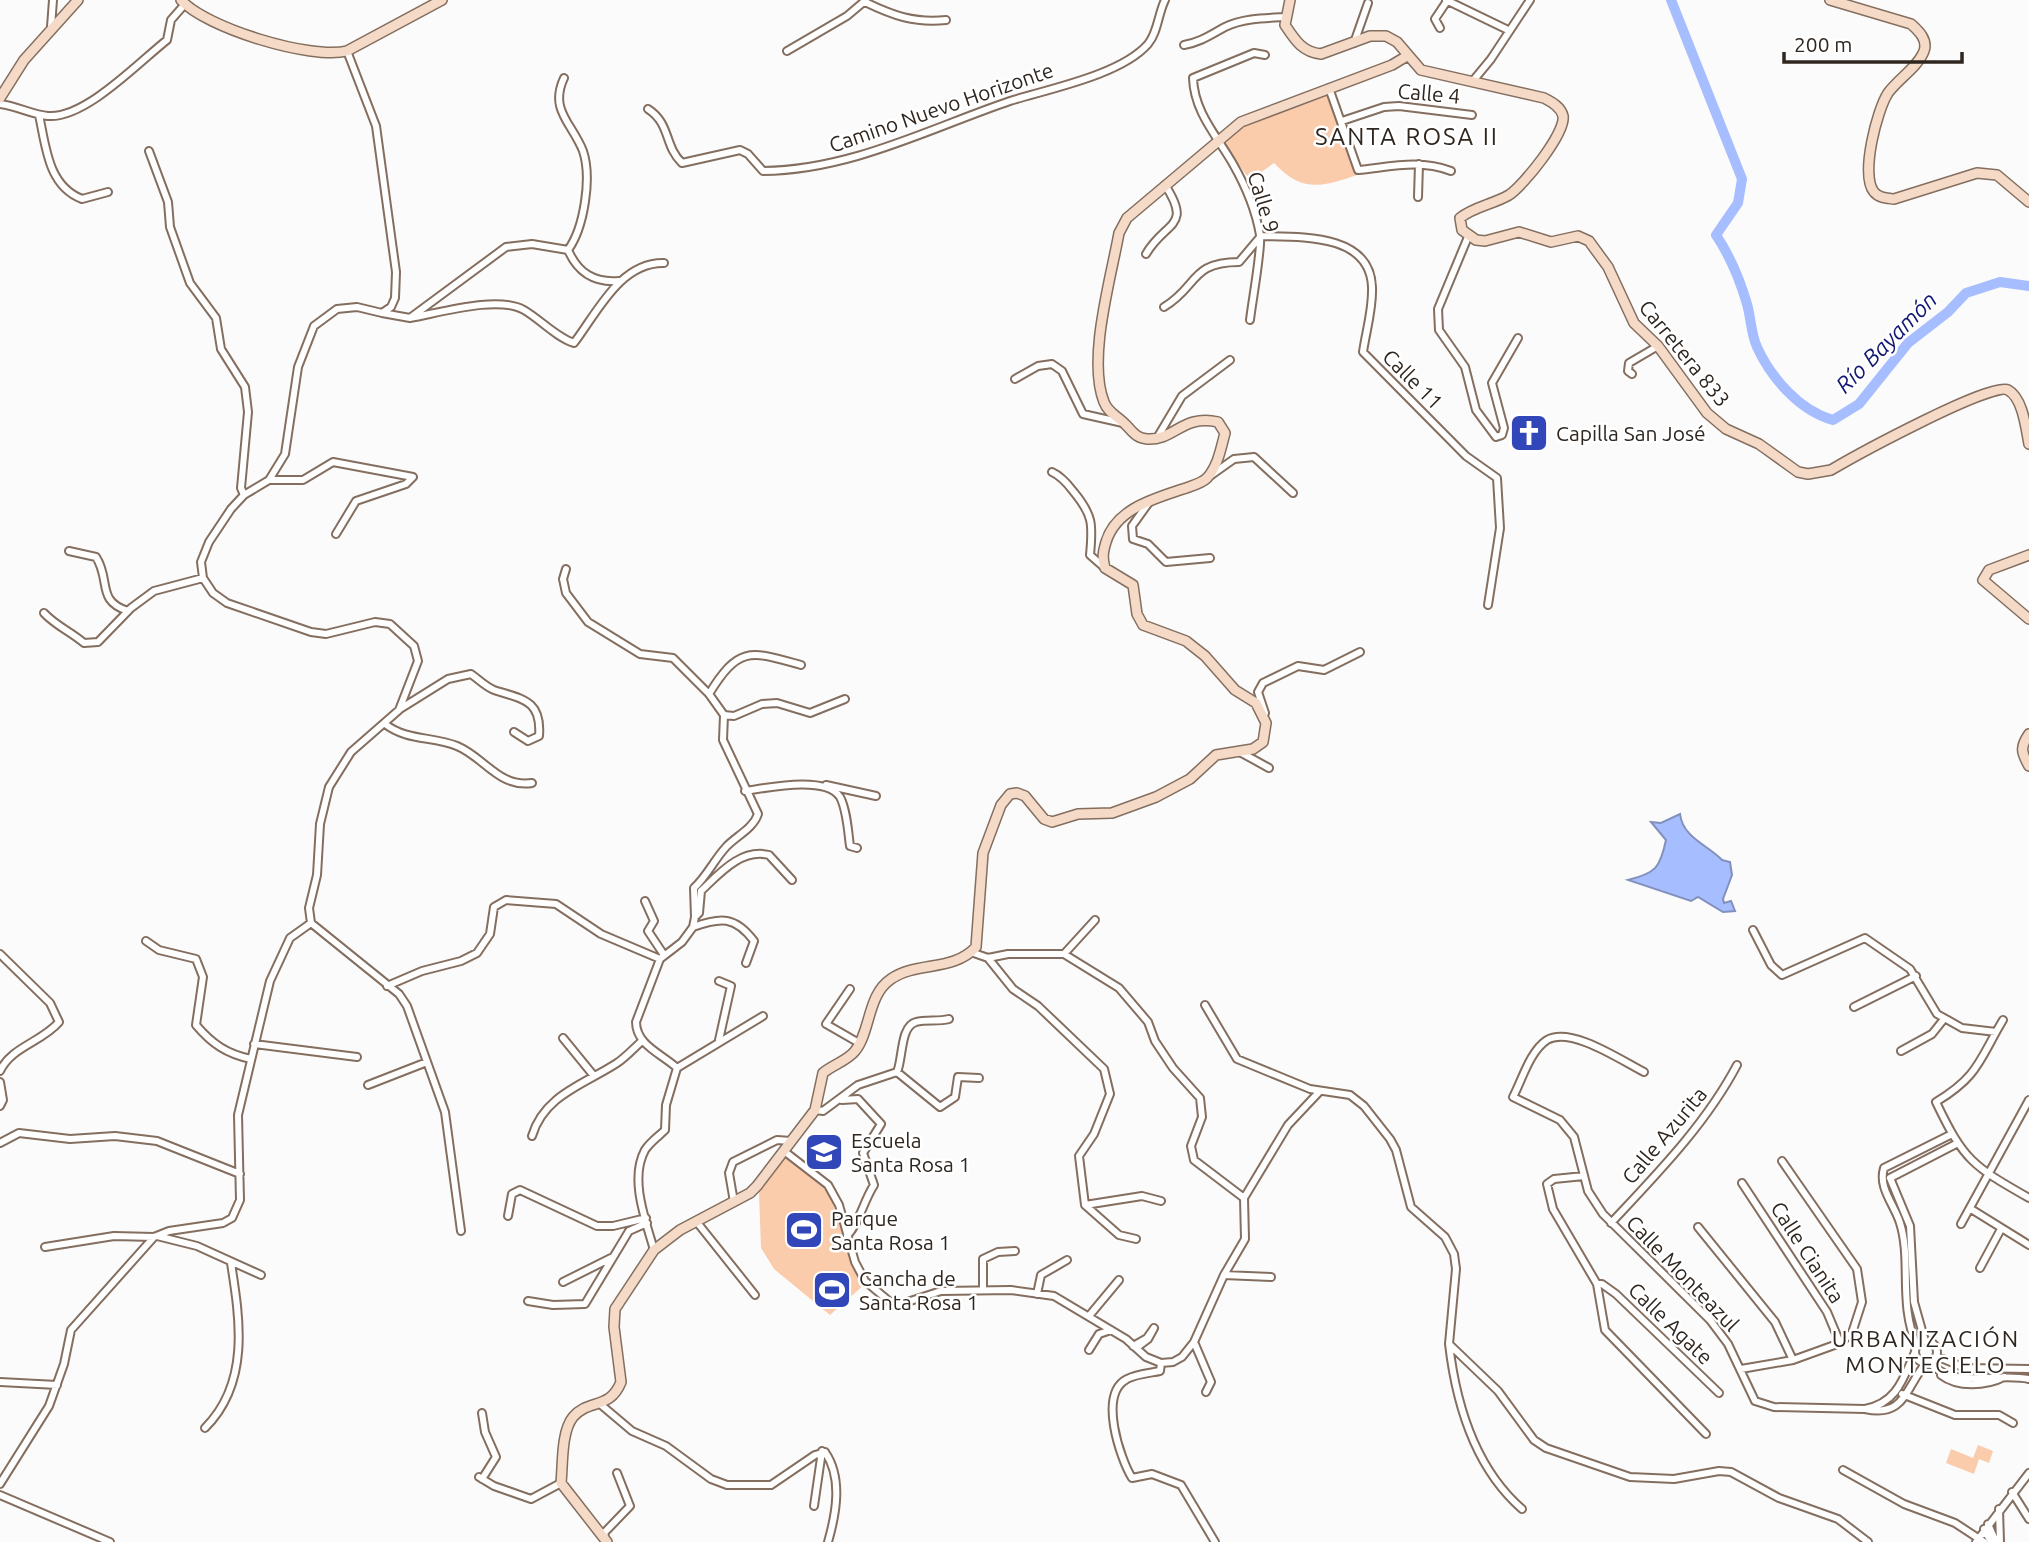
<svg xmlns="http://www.w3.org/2000/svg" width="2029" height="1542" font-family="Ubuntu,sans-serif">
	<rect width="100%" height="100%" fill="#fbfbfb"/>
	<!-- green -->
	<path fill="#faccac" d="M1329,94L1357,175C1322,187 1302,193 1274,163L1250,180L1223,143L1249,123Z
		M785,1157L828,1189L857,1274L865,1284L830,1315L774,1269L761,1248L759,1193Z
		M1978,1445L1993,1451L1989,1463L1979,1459L1974,1474L1946,1463L1951,1449L1973,1458Z"/>
	<!-- water -->
	<path fill="#a6bdff" stroke="#8290bc" stroke-width="2" d="M1680,814C1683,838 1708,845 1722,860L1730,862L1732,875L1723,899L1724,903L1731,901L1735,911L1723,912L1698,897L1691,901L1628,880C1656,873 1660,868 1666,840L1651,822L1661,823Z"/>
	<g fill="none" stroke-linecap="round" stroke-linejoin="round">
		<!-- river -->
		<path stroke="#a6bdff" stroke-width="10" d="M1671,0L1742,179L1738,203L1716,235C1730,256 1740,280 1747,304C1751,318 1751,334 1757,347C1771,378 1800,411 1833,420L1859,404L1908,343L1948,312L1966,293L2000,282L2029,286"/>
		<!-- street casing -->
		<g stroke="#846e5f" stroke-width="10">
			<path id="street" d="M1446,0L1508,30
				M865,2C894,16 914,23 946,20
				M51,27L53,0
				M1440,28L1435,19L1447,1
				M1354,43L1368,3
				M1184,45C1201,42 1210,35 1225,27C1243,18 1266,18 1286,17
				M347,51L376,126L396,272L395,298L391,307L382,313L357,307L337,309L314,326L298,367L285,454L269,480L244,495L231,509L209,542L201,562L203,578L213,593L227,603L311,632L326,634L375,622L390,624L414,646L418,661L399,710L351,752L329,787L320,824L317,875L309,908L311,923L399,994L407,1006L445,1112L461,1231
				M787,51L847,16L866,0
				M564,78C549,110 572,123 583,151C592,178 584,228 568,250
				M1472,82L1491,59L1530,0
				M1329,88L1358,170C1390,167 1419,159 1451,171
				M0,104C17,106 33,115 48,116C85,119 139,62 167,40L171,20L185,4
				M648,109C671,124 664,146 682,163L740,150L748,154L763,171C851,170 928,129 1010,101C1048,89 1121,75 1148,44C1158,32 1158,14 1165,0
				M39,115C46,147 48,186 82,199L108,192
				M1342,121L1384,107L1399,106L1472,115
				M149,151L168,202L170,227L190,283L216,318L221,349L245,387L248,412L241,488L244,495
				M1418,197L1419,164
				M1468,237L1438,309L1439,330L1465,367L1476,410L1496,437L1502,435L1504,428L1492,383L1518,338
				M1146,254C1165,221 1193,228 1165,185
				M1164,307C1198,287 1190,262 1239,262L1261,236C1300,237 1370,233 1372,287C1373,309 1366,331 1363,352L1466,456L1497,478L1500,528L1488,605
				M382,313L410,318L506,247L532,244L568,250C578,273 594,283 619,281
				M410,318C439,313 498,295 524,310C541,320 556,337 574,343C597,313 620,262 664,263
				M1250,320C1252,302 1262,248 1260,235C1256,212 1245,185 1233,164C1217,136 1194,112 1193,78L1254,53L1265,55
				M1632,374L1628,371L1629,363L1658,346
				M1015,379L1038,366L1052,364L1062,371L1083,414L1123,423
				M1157,438L1182,396L1230,360
				M1052,472C1061,476 1067,483 1073,491C1093,515 1093,524 1090,555L1105,568
				M1210,476L1234,459L1254,457L1293,493
				M269,480H303L333,462L413,477L406,484L356,501L336,534
				M1150,501L1132,526L1133,539L1148,544L1166,562L1210,558
				M69,551L96,557C111,580 96,601 128,611
				M566,569L563,579L566,593L588,622L640,654L673,658L709,694L724,715L723,740L758,814C753,829 736,836 726,847C714,860 707,876 694,888L695,917L693,927L682,942L660,959L636,1022C636,1045 662,1054 677,1068L666,1105L665,1130C659,1136 650,1142 645,1150C629,1179 646,1221 654,1250
				M44,613C56,626 70,631 84,643L98,642L131,608L154,591L203,578
				M709,694C739,645 751,651 801,665
				M400,709L448,679L471,674C478,679 486,687 494,690C521,699 542,699 539,736L528,741L514,732
				M1265,713L1258,692L1263,683L1298,666L1324,670L1360,652
				M724,715L734,716L762,704L777,703L810,713L845,699
				M385,724C407,741 432,736 457,746C484,757 499,788 532,783
				M1238,751L1269,768
				M826,785L876,796
				M745,791C766,788 826,775 840,797C847,810 848,832 850,846L857,848
				M645,901L654,921L648,931L664,955
				M695,917L699,913L701,891C719,874 741,848 769,855L792,880
				M693,927C721,917 735,916 754,941L746,963
				M1753,930L1771,965L1782,975L1865,938L1910,969L1937,1014L1962,1028L1996,1032
				M146,941L159,950L196,959L203,977L196,1025C212,1044 227,1054 251,1059
				M971,952L988,958L1008,954H1064L1119,988L1148,1022L1155,1041L1173,1068L1200,1098L1202,1117L1191,1146L1194,1160L1244,1198
				M0,954L50,1003L59,1022C42,1042 11,1047 0,1071
				M1064,954L1095,920
				M988,958L1013,989L1038,1006L1104,1069L1110,1094L1094,1134L1079,1156L1085,1205L1142,1196L1161,1201
				M719,981L731,986L719,1040
				M387,986L422,971L461,961L477,953L490,934L494,907L506,900L556,904L601,934L660,959
				M850,989L826,1024L859,1043
				M1205,1005L1237,1059L1310,1089L1350,1095L1364,1106L1390,1139L1396,1150L1411,1207L1445,1237L1454,1254L1456,1269L1449,1344L1498,1391L1534,1440L1546,1448L1630,1477L1674,1479L1719,1471L1731,1472L1779,1498L1838,1519L1868,1542
				M1854,1007L1916,976
				M2003,1020C1979,1060 1979,1076 1936,1102C1964,1161 1973,1166 2029,1198
				M563,1038L594,1076
				M254,1044L357,1057
				M1901,1051L1932,1034L1944,1019
				M677,1068L763,1016
				M897,1072L940,1107L955,1097L958,1077L979,1078
				M1644,1072C1622,1061 1571,1026 1547,1040C1530,1051 1522,1080 1513,1097L1560,1120L1574,1137L1588,1191L1603,1214L1710,1320L1728,1344L1755,1401L1774,1407L1865,1409
				M0,1082L3,1100L0,1106
				M368,1085L427,1062
				M842,1100L858,1099L881,1124L863,1153L874,1185C863,1202 860,1222 847,1236
				M815,1110L823,1111L858,1085L897,1072C903,1059 900,1026 916,1022C926,1019 938,1022 949,1019
				M532,1136C544,1095 585,1084 617,1063C626,1057 634,1048 642,1041
				M0,1143L19,1133L70,1139L115,1136L157,1141L240,1174
				M784,1151L828,1185L839,1205L855,1262L865,1281L895,1306L941,1291L1011,1290L1054,1296L1126,1339L1146,1357L1161,1363L1173,1362L1182,1357L1194,1342L1224,1275L1245,1239L1244,1198L1288,1125L1320,1091
				M1584,1176L1554,1179L1547,1184L1553,1209L1597,1284L1605,1330L1706,1434
				M1742,1183L1827,1312L1840,1343
				M734,1202L729,1173L733,1162L777,1140L791,1141
				M1085,1205L1119,1235L1136,1239
				M1971,1209L2029,1245
				M508,1216L512,1194L520,1190L597,1226H613L646,1218
				M696,1221L755,1295
				M1611,1223C1656,1175 1706,1124 1737,1065
				M1961,1224L2029,1100
				M1698,1227L1775,1322L1793,1360
				M157,1236L197,1246L261,1275
				M45,1247L114,1236L154,1237L169,1231L223,1223L232,1218L240,1200L238,1115L270,981L290,938L311,923
				M1980,1268L2001,1229
				M1224,1275L1271,1277
				M563,1282L611,1258
				M1597,1284H1602L1616,1294L1719,1393
				M983,1289V1259L998,1252L1015,1251
				M1037,1294L1041,1275L1067,1260
				M528,1301L553,1305L585,1304L629,1231L647,1223
				M1089,1316L1119,1280
				M1925,1341L1914,1302L1910,1226L1890,1178L1956,1144
				M1915 1352a11 11 0 1 1 22 0a11 11 0 1 1-22 0Z
				M1194,1342L1211,1382L1206,1392
				M1449,1344C1456,1404 1475,1468 1522,1509
				M1133,1346L1147,1338L1154,1328L1148,1339L1136,1348
				M1917,1346C1898,1304 1912,1261 1900,1223C1894,1204 1878,1188 1884,1168L1952,1134
				M1089,1350L1099,1334L1111,1330
				M1915,1352C1903,1379 1897,1403 1865,1409C1905,1418 1905,1388 1926,1363
				M1936,1356L1965,1368L2029,1369
				M1929,1362C1953,1390 1997,1372 2029,1379
				M1161,1363L1160,1371C1150,1373 1136,1374 1127,1379C1098,1394 1120,1458 1132,1478L1152,1474L1181,1485L1215,1542
				M1741,1369L1793,1360L1840,1343L1852,1333L1862,1302L1857,1269L1782,1161
				M1941,1375C1958,1388 1986,1386 2004,1377
				M0,1382L57,1385
				M1902,1394L1955,1415H1999L2013,1423
				M600,1404L632,1431L666,1446L711,1479L727,1485H771L815,1455L825,1452C843,1478 836,1514 828,1542
				M482,1413L485,1432L496,1457L482,1479
				M205,1428C250,1383 240,1320 231,1263
				M1843,1470L1904,1504L1955,1523L1984,1542
				M479,1477L494,1486L531,1499L561,1483
				M0,1484L49,1406L64,1364L71,1330L154,1237
				M2012,1492L2029,1519
				M0,1495L110,1542
				M814,1506L822,1451
				M1999,1509L2000,1542
				M1988,1524L1996,1542
				M1984,1529L1991,1542
				M604,1538L605,1532L630,1506L617,1473
				M1976,1542L2029,1473"/>
		</g>
		<!-- secondary casing -->
		<g stroke="#846e5f" stroke-width="12">
			<path id="secondary" d="M181,0C206,28 311,60 347,51L442,0
				M1290,0L1285,25C1295,40 1302,52 1321,54L1370,36H1386L1397,42L1421,70L1544,98C1552,102 1561,107 1563,116C1566,133 1523,186 1509,195C1494,204 1473,207 1460,218L1462,230L1476,240L1485,241L1519,232L1551,242L1578,236L1589,241L1608,267L1634,323L1658,346L1707,413L1726,429L1759,444L1798,472L1808,474L1831,470C1853,457 1992,381 2008,390C2023,398 2026,429 2029,444
				M1830,0L1911,24C1919,31 1928,40 1924,51C1918,67 1898,79 1888,93C1877,110 1860,175 1874,192C1879,198 1886,198 1894,199L1977,173L1997,175L2029,202
				M0,98L24,60L78,0
				M2029,555L1989,570L1983,580L2029,619
				M2029,734C2020,747 2021,752 2029,766
				M607,1542L561,1483C563,1464 561,1432 573,1417C588,1399 610,1410 621,1382L614,1327L615,1309L654,1250L680,1230L750,1193L757,1186L815,1110L823,1073C832,1065 847,1061 855,1051C871,1031 867,995 891,979C917,961 953,972 976,947L983,853L1001,805L1010,794L1017,793L1025,796L1044,819L1052,822L1078,814L1112,813L1156,797L1190,779L1216,755L1253,749L1263,742L1266,723L1256,703L1235,690L1205,656L1186,641L1143,625L1137,614L1133,585L1105,568C1102,558 1103,552 1106,542C1116,509 1153,499 1183,489C1191,486 1201,484 1207,478C1218,466 1221,448 1225,433L1218,422C1182,414 1174,441 1147,439C1136,438 1133,432 1126,425C1118,416 1108,413 1104,402C1087,359 1111,278 1119,233L1127,218L1241,122L1392,65L1407,56"/>
		</g>
		<!-- street -->
		<use href="#street" stroke="#fff" stroke-width="6"/>
		<!-- secondary -->
		<use href="#secondary" stroke="#f5dbc7" stroke-width="9"/>
	</g>
	<!-- icons -->
	<defs>
		<g id="church-square" transform="scale(2.0125)"><rect x="-9" y="-9" width="18" height="18" rx="4" fill="#3146b8" stroke="#fff"/><path d="M-1.2-6h2.4v3.5h3.3v2.4h-3.3V6h-2.4V-.1h-3.3v-2.4h3.3Z" fill="#fff"/></g>
		<g id="school-square" transform="scale(2.0125)"><rect x="-9" y="-9" width="18" height="18" rx="4" fill="#3146b8" stroke="#fff"/><path d="M0-5L7-2L0 1L-7-2ZM-4 1L0 2.5L4 1V4Q0 6-4 4Z" fill="#fff"/></g>
		<g id="stadium-square" transform="scale(2.0125)"><rect x="-9" y="-9" width="18" height="18" rx="4" fill="#3146b8" stroke="#fff"/><path d="M0-5a6.5 5 0 1 0 0 10a6.5 5 0 1 0 0-10ZM-3.5-1.8h7v3.6h-7Z" fill="#fff"/></g>
	</defs>
	<g fill-rule="evenodd">
		<use href="#church-square" x="1529" y="433"/>
		<use href="#school-square" x="824" y="1152"/>
		<use href="#stadium-square" x="804" y="1230"/>
		<use href="#stadium-square" x="832" y="1290"/>
	</g>
	<g text-anchor="middle" dominant-baseline="central" stroke-width="5" stroke-linejoin="round" paint-order="stroke">
		<!-- street labels -->
		<g font-size="21" fill="#2f261f" stroke="#fff">
			<text transform="translate(1429 93) rotate(5)">Calle 4</text>
			<text transform="translate(941 107) rotate(-19)">Camino Nuevo Horizonte</text>
			<text transform="translate(1264 202) rotate(73)">Calle 9</text>
			<text transform="translate(1685 353) rotate(51)">Carretera 833</text>
			<text transform="translate(1413 379) rotate(45)">Calle 11</text>
			<text transform="translate(1664 1135) rotate(-50)">Calle Azurita</text>
			<text transform="translate(1808 1252) rotate(57)">Calle Cianita</text>
			<text transform="translate(1683 1273) rotate(46)">Calle Monteazul</text>
			<text transform="translate(1671 1323) rotate(44)">Calle Agate</text>
		</g>
		<!-- poi labels -->
		<g font-size="21" fill="#2f261f" stroke="#fff" text-anchor="start">
			<text x="1556" y="433">Capilla San José</text>
			<text x="851" y="1140">Escuela<tspan x="851" dy="24">Santa Rosa 1</tspan></text>
			<text x="831" y="1218">Parque<tspan x="831" dy="24">Santa Rosa 1</tspan></text>
			<text x="859" y="1278">Cancha de<tspan x="859" dy="24">Santa Rosa 1</tspan></text>
		</g>
		<!-- water labels -->
		<g font-size="23" font-style="italic" fill="#121773" stroke="#fff">
			<text transform="translate(1886 342) rotate(-45)">Río Bayamón</text>
		</g>
		<!-- neighbourhood labels -->
		<g font-size="23" letter-spacing="2" fill="#2f261f" stroke="#fff">
			<text x="1926" y="1338">URBANIZACIÓN<tspan x="1926" dy="26">MONTECIELO</tspan></text>
		</g>
		<!-- quarter labels -->
		<g font-size="24" letter-spacing="2" fill="#2f261f" stroke="#fff">
			<text x="1407" y="136">SANTA ROSA II</text>
		</g>
	</g>
	<!-- scale -->
	<path d="M1784 52v10h178v-10" fill="none" stroke="#2f261f" stroke-width="3.5"/>
	<text x="1794" y="52" font-size="21" fill="#2f261f" stroke="#ffffff" stroke-width="5" paint-order="stroke">200 m</text>
</svg>
